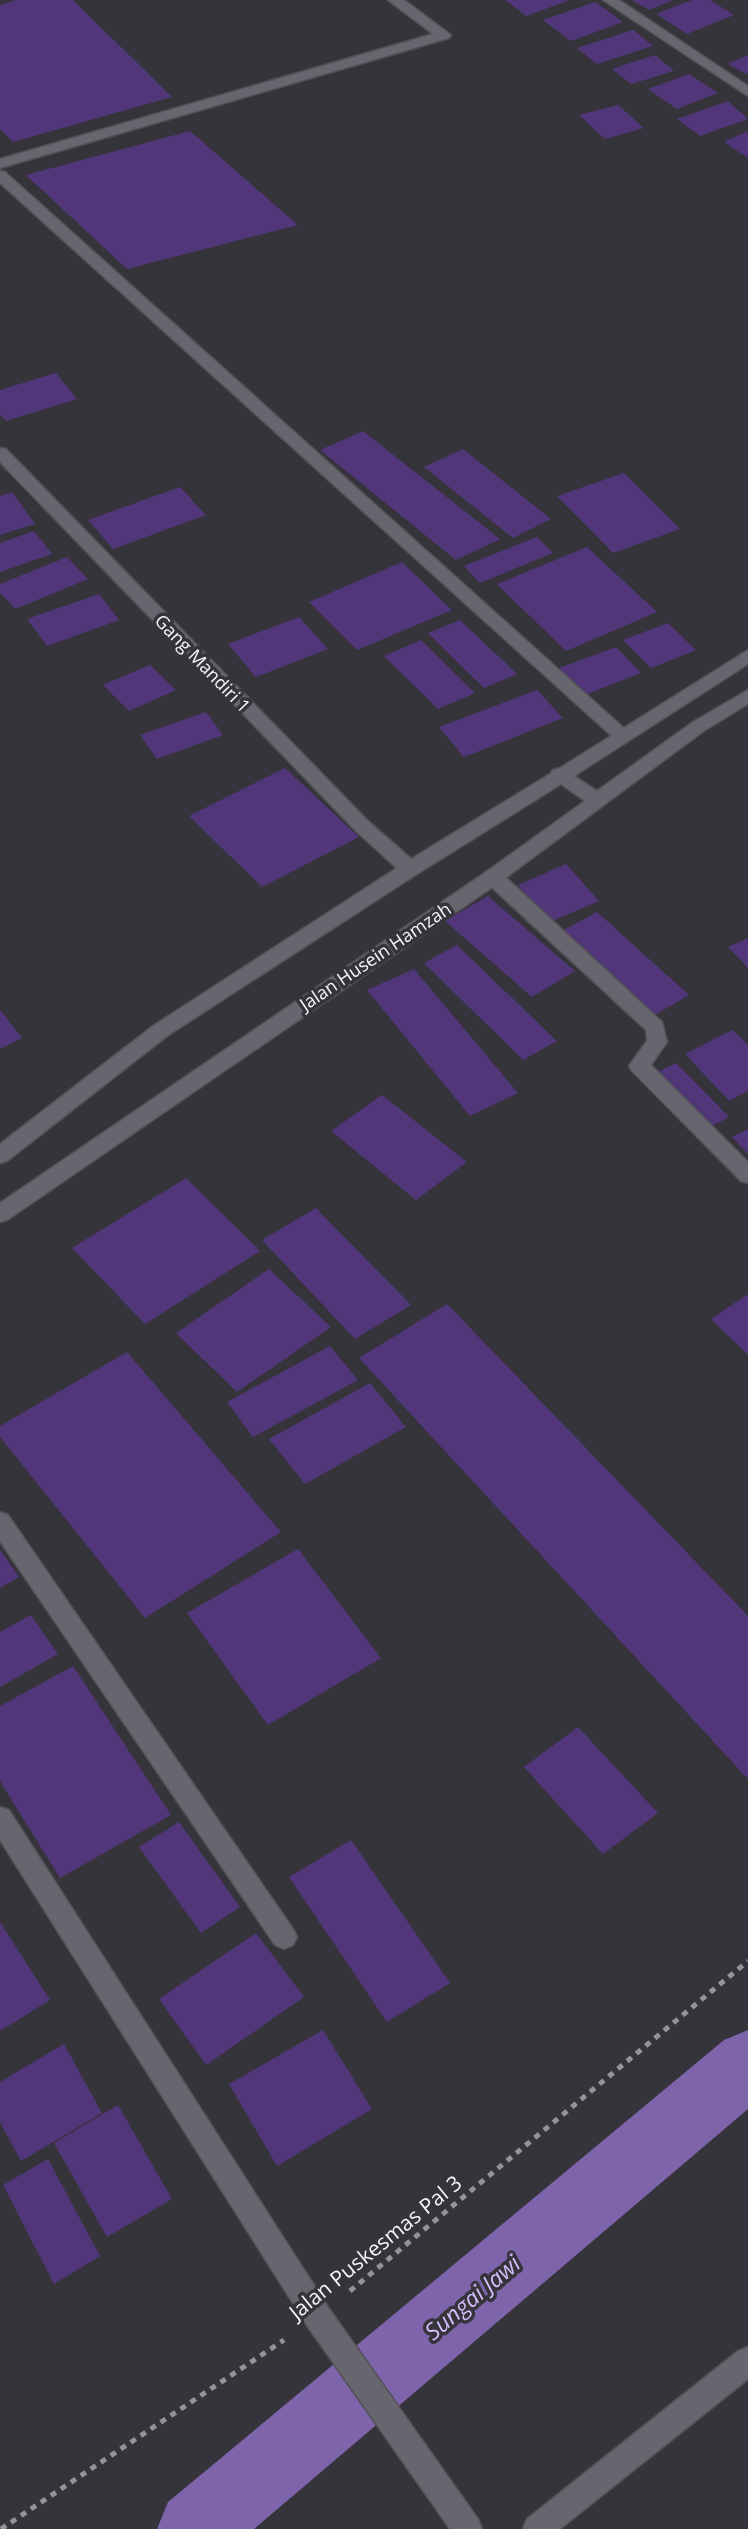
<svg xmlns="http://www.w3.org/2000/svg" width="748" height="2529" font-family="'Open Sans',sans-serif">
	<rect width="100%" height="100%" fill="#36343b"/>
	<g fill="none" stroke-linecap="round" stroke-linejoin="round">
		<!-- canal -->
		<path fill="#7e64ab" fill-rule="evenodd" d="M748,2030V2109L254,2529H157L168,2502L724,2040Z"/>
	</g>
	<!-- building -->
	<path fill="#51377a" d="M16,0H73L172,97L13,142L0,129V5Z
		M505,0H570L526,16Z
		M632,0H673L649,10Z
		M692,0H710L734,15L687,34L656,14Z
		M595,2L623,22L571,41L543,20Z
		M633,30L653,46L597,64L577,48Z
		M655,55L674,71L631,84L612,69Z
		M748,55V75L728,64Z
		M689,74L718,93L677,109L648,89Z
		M728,101L748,119L700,136L677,119Z
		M618,105L644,128L605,139L579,115Z
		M190,131L298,225L127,269L26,175Z
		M748,131V158L724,142Z
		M56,373L77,399L6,421L0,414V390Z
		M363,431L500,539L456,560L320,450Z
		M463,449L551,519L513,538L424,467Z
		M624,473L680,529L613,553L557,496Z
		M180,487L206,515L113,549L88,520Z
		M12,492L35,524L0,535V496Z
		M34,531L52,554L0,572V543Z
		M537,537L553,553L480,583L464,566Z
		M587,547L657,612L566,651L497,584Z
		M67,557L88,579L15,609L0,593V584Z
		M402,562L452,610L357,650L309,602Z
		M99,594L119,620L47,646L27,619Z
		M299,617L328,649L256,677L228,644Z
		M460,620L517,674L484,688L428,633Z
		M668,623L696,650L651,668L623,640Z
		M421,640L475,693L438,709L384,656Z
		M616,647L641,673L582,696L557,669Z
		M150,665L176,690L129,711L103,685Z
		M537,690L563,718L464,757L439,727Z
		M206,712L223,735L157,759L140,735Z
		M285,768L359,837L262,887L189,816Z
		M566,864L599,901L550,922L518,885Z
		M488,896L575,971L532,997L445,921Z
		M597,912L689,995L653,1016L562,931Z
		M748,938V968L728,947Z
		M457,945L557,1041L523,1060L424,963Z
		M414,969L518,1093L470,1116L367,990Z
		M0,1010L22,1038L0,1049Z
		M732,1030L748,1045V1091L729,1101L685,1054Z
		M676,1063L729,1117L710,1127L658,1072Z
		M382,1095L467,1162L416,1200L331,1131Z
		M748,1129V1154L732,1137Z
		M186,1178L260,1251L145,1324L72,1248Z
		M316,1208L411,1305L355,1339L262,1240Z
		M269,1269L331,1327L237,1392L176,1333Z
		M748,1294V1355L711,1319Z
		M447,1304L748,1616V1779L359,1358Z
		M330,1346L358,1380L253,1437L227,1402Z
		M127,1352L281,1532L145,1618L0,1437V1426Z
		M370,1383L406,1427L305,1484L269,1439Z
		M298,1549L381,1658L268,1725L187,1613Z
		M0,1550L19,1577L0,1588Z
		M31,1615L58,1654L0,1687V1632Z
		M73,1666L171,1815L60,1878L0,1781V1706Z
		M578,1727L658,1813L603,1854L524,1767Z
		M179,1822L240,1907L201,1933L139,1847Z
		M351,1840L450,1983L387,2022L289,1877Z
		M0,1922L50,2000L0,2031Z
		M256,1933L304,1997L206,2065L159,1999Z
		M323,2030L372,2109L277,2166L229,2084Z
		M64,2044L102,2113L21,2161L0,2122V2082Z
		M118,2105L172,2199L107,2237L54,2143Z
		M48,2159L100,2256L54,2284L3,2185Z"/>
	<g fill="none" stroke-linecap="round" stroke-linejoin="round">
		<!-- minor casing -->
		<g stroke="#525056" stroke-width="3">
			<path id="minor" d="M388,0H404L451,35L449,38L0,168V159L433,34Z
				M603,0H619L748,86V96Z
				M0,171L5,172L627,731L630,735L627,739H615L0,183Z
				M0,448L6,449L368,821L417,864L419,869L417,874H403L356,831L0,462Z
				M493,870L500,872L662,1022L667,1042L651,1065L748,1162V1183L741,1181L632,1071L629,1066L647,1041L646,1030L486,882L484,877L486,872Z
				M0,1512L8,1515L293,1929L297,1937L293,1945L284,1949L275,1945L0,1541Z
				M0,1807L9,1810L328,2307L478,2519L482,2529H450L308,2327L0,1840Z
				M748,2347V2379L560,2529H523L527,2519L738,2351Z"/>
		</g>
		<!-- tertiary casing -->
		<g stroke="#525056" stroke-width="3">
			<path id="tertiary" d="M748,650V664L574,776L597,791L693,722L748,690V704L705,730L500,882L7,1220L0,1222V1203L486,872L585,801L561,784L417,874L167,1036L7,1161L0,1163V1144L153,1026L403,864L550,774L553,770L560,768Z"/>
		</g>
		<!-- path -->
		<path stroke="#949399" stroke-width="5" stroke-dasharray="6 6" stroke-linecap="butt" d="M350,2291L748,1961
			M1,2529L284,2340"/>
		<!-- minor -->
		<use href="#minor" fill="#67656d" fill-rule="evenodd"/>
		<!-- tertiary -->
		<use href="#tertiary" fill="#67656d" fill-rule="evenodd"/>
	</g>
	<g text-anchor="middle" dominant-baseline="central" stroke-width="7" stroke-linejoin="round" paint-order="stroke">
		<!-- street labels -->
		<g font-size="18" fill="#f5f4f9" stroke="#36343b">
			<text transform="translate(203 663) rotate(46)">Gang Mandiri 1</text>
			<text transform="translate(375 956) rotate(-34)">Jalan Husein Hamzah</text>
		</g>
		<!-- near-street labels -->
		<g font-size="21" fill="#f5f4f9" stroke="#36343b">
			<text transform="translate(375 2247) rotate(-39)">Jalan Puskesmas Pal 3</text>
		</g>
		<!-- near-water labels -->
		<g font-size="23" font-style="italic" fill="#d1befa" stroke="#36343b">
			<text transform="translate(472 2297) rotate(-40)">Sungai Jawi</text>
		</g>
	</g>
</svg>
